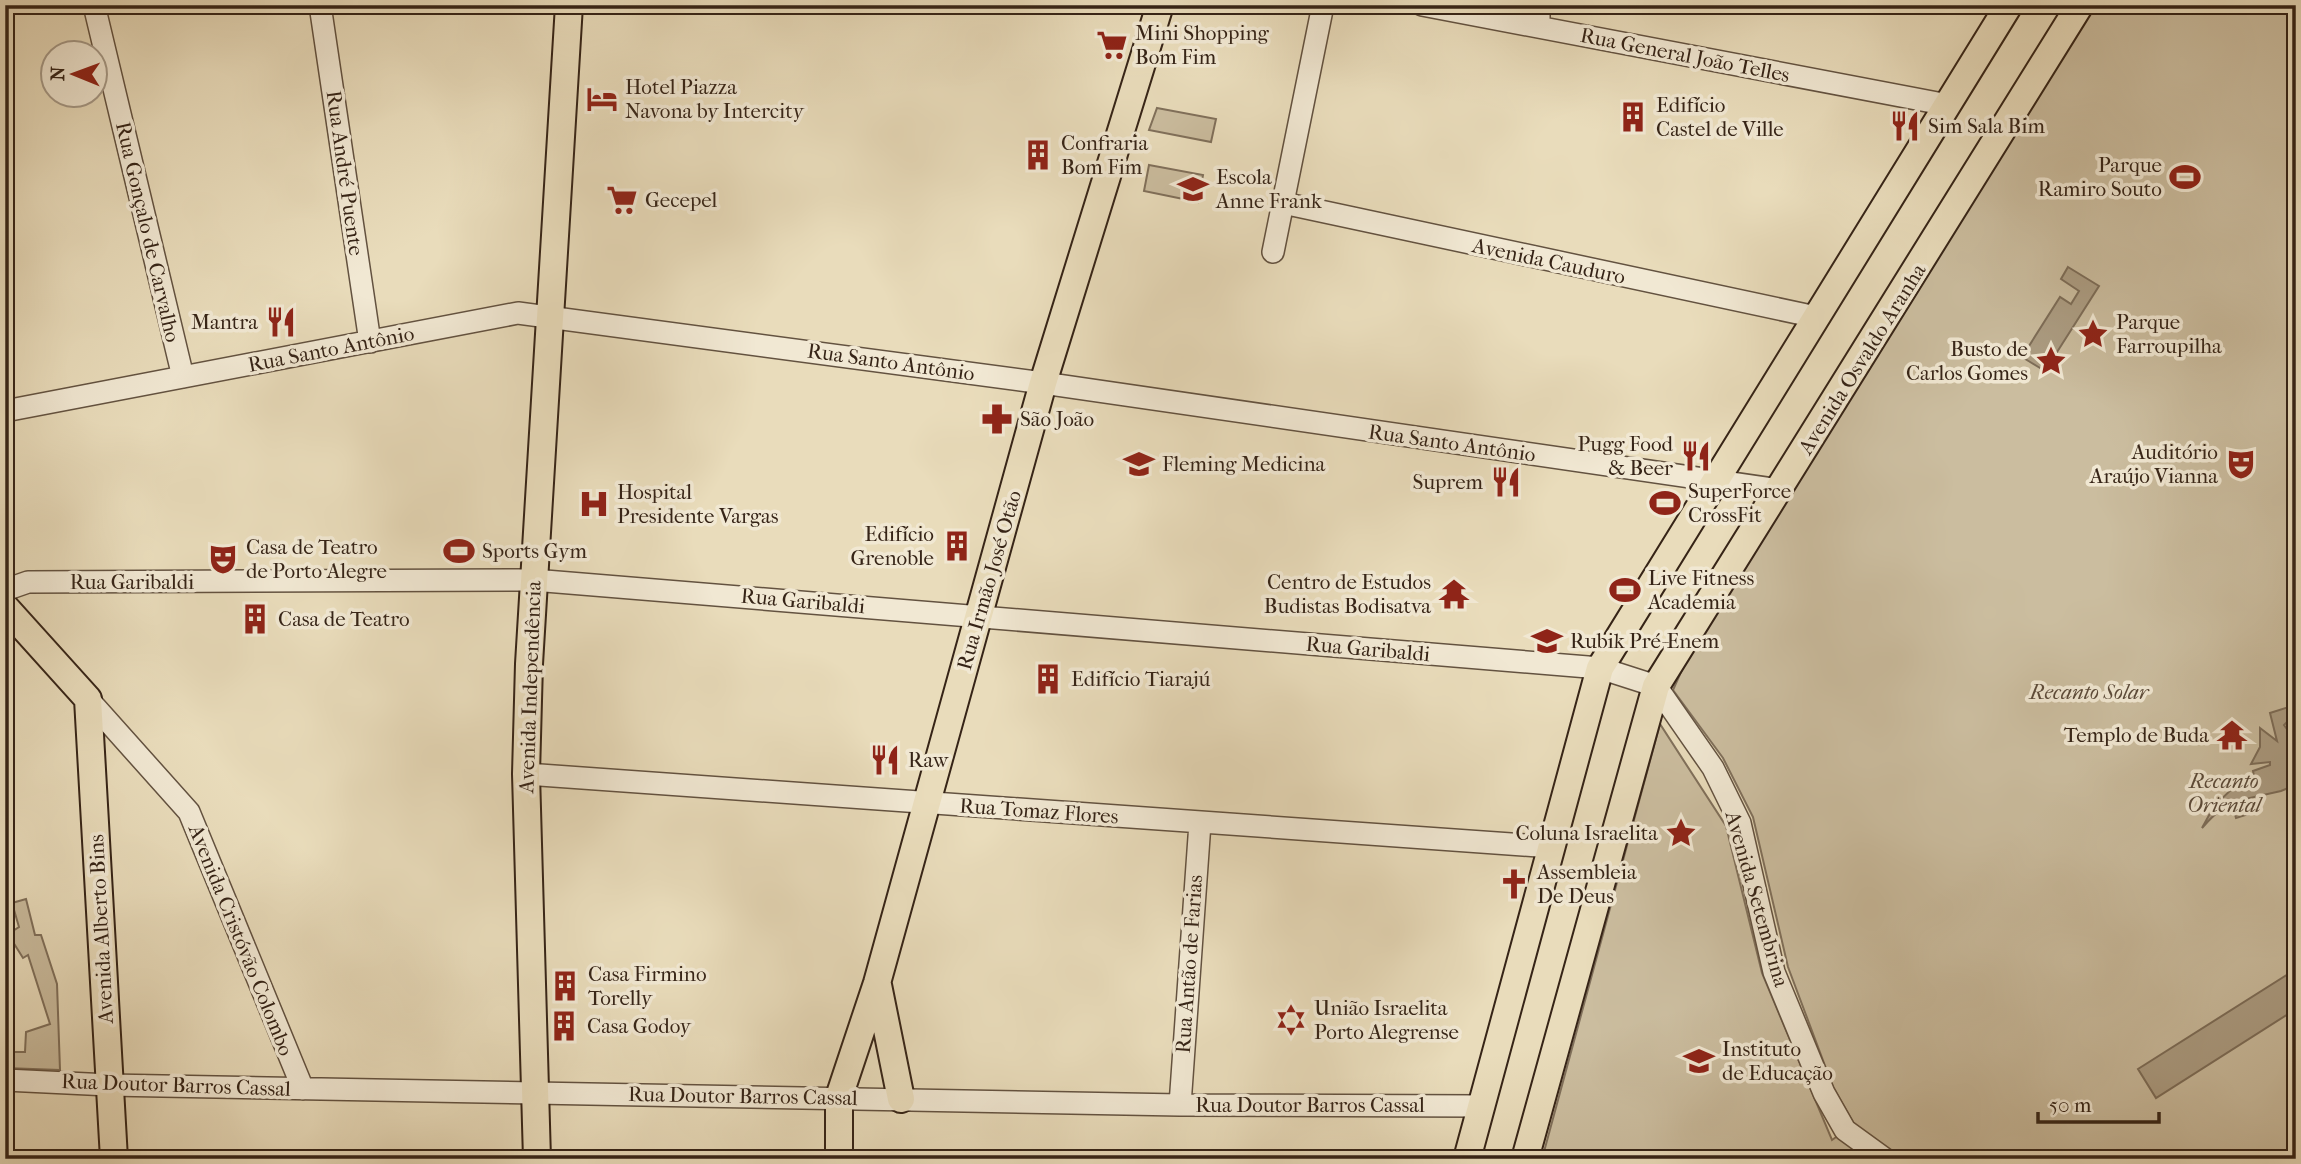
<svg xmlns="http://www.w3.org/2000/svg" width="2301" height="1164" font-family="'IM FELL French Canon',serif">
	<rect width="100%" height="100%" fill="#e9dcbb"/>
	<filter id="stains"><feTurbulence type="fractalNoise" baseFrequency=".00286" numOctaves="4"/><feColorMatrix values="0 0 0 0 .2 0 0 0 0 .09 0 0 0 0 .02 0 0 0 .5 -.17"/></filter>
	<radialGradient id="worn" r=".72"><stop offset=".6" stop-color="#630" stop-opacity="0"/><stop offset="1" stop-color="#630" stop-opacity=".3"/></radialGradient>
	<!-- green -->
	<path fill="#cbbd9f" stroke="#80705b" stroke-width="2" d="M2095,5H2296V1159H1542L1660,724L1726,826L1762,973L1832,1140L1854,1124L1833,1087L1788,967L1753,817L1723,758L1673,690L1685,663Z
		M1157,108L1216,119L1211,142L1149,130Z
		M1149,165L1203,175L1198,202L1144,191Z
		M26,899L35,935H41L57,984L60,1070L5,1068V1052H25L26,1032L50,1024L28,955L23,958L8,934L19,927L12,903Z"/>
	<!-- water -->
	<path fill="#ac9d83" stroke="#7d6d58" stroke-width="2" d="M2068,267L2099,286L2045,371L2022,357L2060,297L2071,304L2079,291L2061,279Z
		M2292,706L2295,714L2284,725L2296,741V785L2281,791L2245,799L2243,810L2249,814L2236,818L2233,807C2219,808 2212,817 2202,828L2214,806L2235,786L2234,783L2244,782L2243,777L2254,776L2253,771L2270,765V762L2251,764L2260,747V728L2277,741L2270,713Z
		M2296,969V1009L2156,1098L2138,1069Z"/>
	<g fill="none" stroke-linecap="round" stroke-linejoin="round">
		<!-- minor casing -->
		<g stroke="#635240" stroke-width="24">
			<path id="minor" d="M94,5L183,377
				M320,5L370,342
				M1422,5L1948,105
				M1539,27V5
				M1283,203L1816,317
				M1273,252L1323,5
				M5,411L518,313L1043,383L1780,490
				M5,590L28,582L533,580L1600,668L1656,686L1713,768L1740,823L1774,972L1824,1093L1845,1130L1885,1159
				M88,699L189,812L303,1089
				M526,774L1552,847
				M5,1080L109,1085L1180,1105L1481,1106
				M1180,1105L1200,823"/>
		</g>
		<!-- major casing -->
		<g stroke="#362417" stroke-width="30">
			<path id="major" d="M5,607L88,699L114,1159
				M878,985L901,1099
				M537,1159L526,774L529,664L569,5
				M839,1159V1097L877,983L1043,383L1160,5
				M1467,1159L1600,668L2009,5
				M1525,1159L1656,686L2080,5"/>
		</g>
		<!-- minor -->
		<use href="#minor" stroke="#f1e8d3" stroke-width="21"/>
		<!-- major -->
		<use href="#major" stroke="#e9dcbb" stroke-width="26"/>
	</g>
	<!-- icons -->
	<defs>
		<g id="supermarket-bare" transform="scale(2.415)"><path d="M-6-5.5h2.5l.6 2H6L4.5 2H-2.5L-4.4-4H-6ZM-1.5 3.2a1.3 1.3 0 1 0 .1 0ZM3 3.2a1.3 1.3 0 1 0 .1 0Z" fill="#8f2418" stroke="#f1e8d3" stroke-width="2.5" paint-order="stroke"/></g>
		<g id="hotel-bare" transform="scale(2.415)"><path d="M-6-4.5h1.5V1H6V5H4.5V3h-9V5H-6ZM-4 0a1.8 1.8 0 1 1 3.6 0ZM.5 0V-2.5h3Q6-2.5 6 0Z" fill="#8f2418" stroke="#f1e8d3" stroke-width="2.5" paint-order="stroke"/></g>
		<g id="building-bare" transform="scale(2.415)"><path d="M-4-6H4V6H1V3H-1V6H-4ZM-2.5-4.3h1.7v1.8h-1.7ZM.8-4.3h1.7v1.8H.8ZM-2.5-1h1.7V.8h-1.7ZM.8-1h1.7V.8H.8Z" fill="#8f2418" stroke="#f1e8d3" stroke-width="2.5" paint-order="stroke"/></g>
		<g id="restaurant-bare" transform="scale(2.415)"><path d="M-5-6h1v4h1v-4h1v4h1v-4h1v5L-1.5 .5V6h-2V.5L-5-1ZM5-6V6H3V1.5H1.5Q1.5-4 5-6Z" fill="#8f2418" stroke="#f1e8d3" stroke-width="2.5" paint-order="stroke"/></g>
		<g id="stadium-bare" transform="scale(2.415)"><path d="M0-5a6.5 5 0 1 0 0 10a6.5 5 0 1 0 0-10ZM-3.5-1.8h7v3.6h-7Z" fill="#8f2418" stroke="#f1e8d3" stroke-width="2.5" paint-order="stroke"/></g>
		<g id="school-bare" transform="scale(2.415)"><path d="M0-5L7-2L0 1L-7-2ZM-4 1L0 2.5L4 1V4Q0 6-4 4Z" fill="#8f2418" stroke="#f1e8d3" stroke-width="2.5" paint-order="stroke"/></g>
		<g id="sight-bare" transform="scale(2.415)"><path d="M0-6L1.8-2.2L6-1.7L2.9 1.2L3.7 5.4L0 3.3L-3.7 5.4L-2.9 1.2L-6-1.7L-1.8-2.2Z" fill="#8f2418" stroke="#f1e8d3" stroke-width="2.5" paint-order="stroke"/></g>
		<g id="pharmacy-bare" transform="scale(2.415)"><path d="M-2-6h4v4h4v4h-4v4h-4v-4h-4v-4h4Z" fill="#8f2418" stroke="#f1e8d3" stroke-width="2.5" paint-order="stroke"/></g>
		<g id="theatre-bare" transform="scale(2.415)"><path d="M-5-5.5Q0-4 5-5.5V0Q5 5 0 6Q-5 5-5 0ZM-3.3-2.5H-1v1.5H-3.3ZM1-2.5H3.3v1.5H1ZM-2.8 1Q0 5.5 2.8 1Z" fill="#8f2418" stroke="#f1e8d3" stroke-width="2.5" paint-order="stroke"/></g>
		<g id="hospital-bare" transform="scale(2.415)"><path d="M-5-5h3v3.5h4V-5h3V5h-3V1.5h-4V5h-3Z" fill="#8f2418" stroke="#f1e8d3" stroke-width="2.5" paint-order="stroke"/></g>
		<g id="temple-bare" transform="scale(2.415)"><path d="M0-6L5-2H3V0L6.5 2.5H4V6H1.5V3h-3V6H-4V2.5H-6.5L-3 0V-2H-5Z" fill="#8f2418" stroke="#f1e8d3" stroke-width="2.5" paint-order="stroke"/></g>
		<g id="church-bare" transform="scale(2.415)"><path d="M-1.2-6h2.4v3.5h3.3v2.4h-3.3V6h-2.4V-.1h-3.3v-2.4h3.3Z" fill="#8f2418" stroke="#f1e8d3" stroke-width="2.5" paint-order="stroke"/></g>
		<g id="synagogue-bare" transform="scale(2.415)"><path d="M0-6.5L5.6 3.2H-5.6ZM0 6.5L5.6-3.2H-5.6Z" fill="#8f2418" stroke="#f1e8d3" stroke-width="2.5" paint-order="stroke"/></g>
	</defs>
	<g fill-rule="evenodd">
		<use href="#supermarket-bare" x="1112" y="45"/>
		<use href="#hotel-bare" x="602" y="99"/>
		<use href="#building-bare" x="1633" y="117"/>
		<use href="#restaurant-bare" x="1905" y="126"/>
		<use href="#building-bare" x="1038" y="155"/>
		<use href="#stadium-bare" x="2185" y="177"/>
		<use href="#school-bare" x="1193" y="189"/>
		<use href="#supermarket-bare" x="622" y="200"/>
		<use href="#restaurant-bare" x="281" y="322"/>
		<use href="#sight-bare" x="2093" y="334"/>
		<use href="#sight-bare" x="2051" y="361"/>
		<use href="#pharmacy-bare" x="997" y="419"/>
		<use href="#restaurant-bare" x="1696" y="456"/>
		<use href="#school-bare" x="1139" y="464"/>
		<use href="#theatre-bare" x="2241" y="464"/>
		<use href="#restaurant-bare" x="1506" y="482"/>
		<use href="#stadium-bare" x="1665" y="503"/>
		<use href="#hospital-bare" x="594" y="504"/>
		<use href="#building-bare" x="957" y="546"/>
		<use href="#stadium-bare" x="459" y="551"/>
		<use href="#theatre-bare" x="223" y="559"/>
		<use href="#stadium-bare" x="1625" y="590"/>
		<use href="#temple-bare" x="1454" y="594"/>
		<use href="#building-bare" x="255" y="619"/>
		<use href="#school-bare" x="1547" y="641"/>
		<use href="#building-bare" x="1048" y="679"/>
		<use href="#temple-bare" x="2232" y="735"/>
		<use href="#restaurant-bare" x="885" y="760"/>
		<use href="#sight-bare" x="1681" y="833"/>
		<use href="#church-bare" x="1514" y="884"/>
		<use href="#building-bare" x="565" y="986"/>
		<use href="#synagogue-bare" x="1291" y="1020"/>
		<use href="#building-bare" x="564" y="1026"/>
		<use href="#school-bare" x="1699" y="1061"/>
	</g>
	<g text-anchor="middle" dominant-baseline="central" stroke-width="7" stroke-linejoin="round" paint-order="stroke">
		<!-- poi labels -->
		<g font-size="21" fill="#362417" stroke="#f1e8d3" text-anchor="start">
			<text x="1135" y="33">Mini Shopping<tspan x="1135" dy="24">Bom Fim</tspan></text>
			<text x="625" y="87">Hotel Piazza<tspan x="625" dy="24">Navona by Intercity</tspan></text>
			<text x="1656" y="105">Edifício<tspan x="1656" dy="24">Castel de Ville</tspan></text>
			<text x="1928" y="126">Sim Sala Bim</text>
			<text x="1061" y="143">Confraria<tspan x="1061" dy="24">Bom Fim</tspan></text>
			<text x="2162" y="165" text-anchor="end">Parque<tspan x="2162" dy="24">Ramiro Souto</tspan></text>
			<text x="1216" y="177">Escola<tspan x="1216" dy="24">Anne Frank</tspan></text>
			<text x="645" y="200">Gecepel</text>
			<text x="258" y="322" text-anchor="end">Mantra</text>
			<text x="2116" y="322">Parque<tspan x="2116" dy="24">Farroupilha</tspan></text>
			<text x="2028" y="349" text-anchor="end">Busto de<tspan x="2028" dy="24">Carlos Gomes</tspan></text>
			<text x="1020" y="419">São João</text>
			<text x="1673" y="444" text-anchor="end">Pugg Food<tspan x="1673" dy="24">&amp; Beer</tspan></text>
			<text x="2218" y="452" text-anchor="end">Auditório<tspan x="2218" dy="24">Araújo Vianna</tspan></text>
			<text x="1162" y="464">Fleming Medicina</text>
			<text x="1483" y="482" text-anchor="end">Suprem</text>
			<text x="1688" y="491">SuperForce<tspan x="1688" dy="24">CrossFit</tspan></text>
			<text x="617" y="492">Hospital<tspan x="617" dy="24">Presidente Vargas</tspan></text>
			<text x="934" y="534" text-anchor="end">Edifício<tspan x="934" dy="24">Grenoble</tspan></text>
			<text x="246" y="547">Casa de Teatro<tspan x="246" dy="24">de Porto Alegre</tspan></text>
			<text x="482" y="551">Sports Gym</text>
			<text x="1648" y="578">Live Fitness<tspan x="1648" dy="24">Academia</tspan></text>
			<text x="1431" y="582" text-anchor="end">Centro de Estudos<tspan x="1431" dy="24">Budistas Bodisatva</tspan></text>
			<text x="278" y="619">Casa de Teatro</text>
			<text x="1570" y="641">Rubik Pré-Enem</text>
			<text x="1071" y="679">Edifício Tiarajú</text>
			<text x="2209" y="735" text-anchor="end">Templo de Buda</text>
			<text x="908" y="760">Raw</text>
			<text x="1658" y="833" text-anchor="end">Coluna Israelita</text>
			<text x="1537" y="872">Assembleia<tspan x="1537" dy="24">De Deus</tspan></text>
			<text x="588" y="974">Casa Firmino<tspan x="588" dy="24">Torelly</tspan></text>
			<text x="1314" y="1008">União Israelita<tspan x="1314" dy="24">Porto Alegrense</tspan></text>
			<text x="587" y="1026">Casa Godoy</text>
			<text x="1722" y="1049">Instituto<tspan x="1722" dy="24">de Educação</tspan></text>
		</g>
		<!-- street labels -->
		<g font-size="21" fill="#362417" stroke="#f1e8d3">
			<text transform="translate(1685 55) rotate(11)">Rua General João Telles</text>
			<text transform="translate(345 173) rotate(82)">Rua André Puente</text>
			<text transform="translate(148 232) rotate(77)">Rua Gonçalo de Carvalho</text>
			<text transform="translate(1549 261) rotate(12)">Avenida Cauduro</text>
			<text transform="translate(331 349) rotate(-11)">Rua Santo Antônio</text>
			<text transform="translate(1862 359) rotate(-58)">Avenida Osvaldo Aranha</text>
			<text transform="translate(891 362) rotate(8)">Rua Santo Antônio</text>
			<text transform="translate(1452 443) rotate(8)">Rua Santo Antônio</text>
			<text transform="translate(989 580) rotate(-74)">Rua Irmão José Otão</text>
			<text x="132" y="582">Rua Garibaldi</text>
			<text transform="translate(803 601) rotate(5)">Rua Garibaldi</text>
			<text transform="translate(1368 649) rotate(5)">Rua Garibaldi</text>
			<text transform="translate(530 687) rotate(-88)">Avenida Independência</text>
			<text transform="translate(1039 811) rotate(4)">Rua Tomaz Flores</text>
			<text transform="translate(1757 899) rotate(74)">Avenida Setembrina</text>
			<text transform="translate(101 929) rotate(-93)">Avenida Alberto Bins</text>
			<text transform="translate(241 940) rotate(68)">Avenida Cristóvão Colombo</text>
			<text transform="translate(1189 964) rotate(-86)">Rua Antão de Farias</text>
			<text transform="translate(176 1085) rotate(2)">Rua Doutor Barros Cassal</text>
			<text transform="translate(743 1096) rotate(1)">Rua Doutor Barros Cassal</text>
			<text x="1310" y="1105">Rua Doutor Barros Cassal</text>
		</g>
		<!-- park labels -->
		<g font-size="21" font-style="italic" fill="#5b4a39" stroke="#f1e8d3">
			<text x="2089" y="692">Recanto Solar</text>
			<text x="2224" y="781">Recanto<tspan x="2224" dy="24">Oriental</tspan></text>
		</g>
	</g>
	<!-- margin -->
	<rect width="2301" height="1164" fill="none" stroke="#e9dcbb" stroke-width="28"/>
	<rect x="7" y="7" width="2287" height="1150" fill="none" stroke="#362417" stroke-width="3.5"/>
	<rect x="14" y="14" width="2273" height="1136" fill="none" stroke="#362417" stroke-width="2"/>
	<!-- north arrow -->
	<g transform="translate(74 74) rotate(271)"><circle r="33" fill="#f1e8d3" stroke="#a69a88" stroke-width="2"/>
	<path d="M0-5L12 26L0 18L-12 26Z" fill="#8f2418"/>
	<text y="-10" font-size="19" font-weight="bold" text-anchor="middle" fill="#362417">N</text>
	</g>
	<!-- scale -->
	<path d="M2038 1112v10h121v-10" fill="none" stroke="#362417" stroke-width="3.5"/>
	<text x="2049" y="1112" font-size="21" fill="#362417" stroke="#f1e8d3" stroke-width="5" paint-order="stroke">50 m</text>
	<rect width="100%" height="100%" filter="url(#stains)"/>
	<rect width="100%" height="100%" fill="url(#worn)"/>
</svg>
